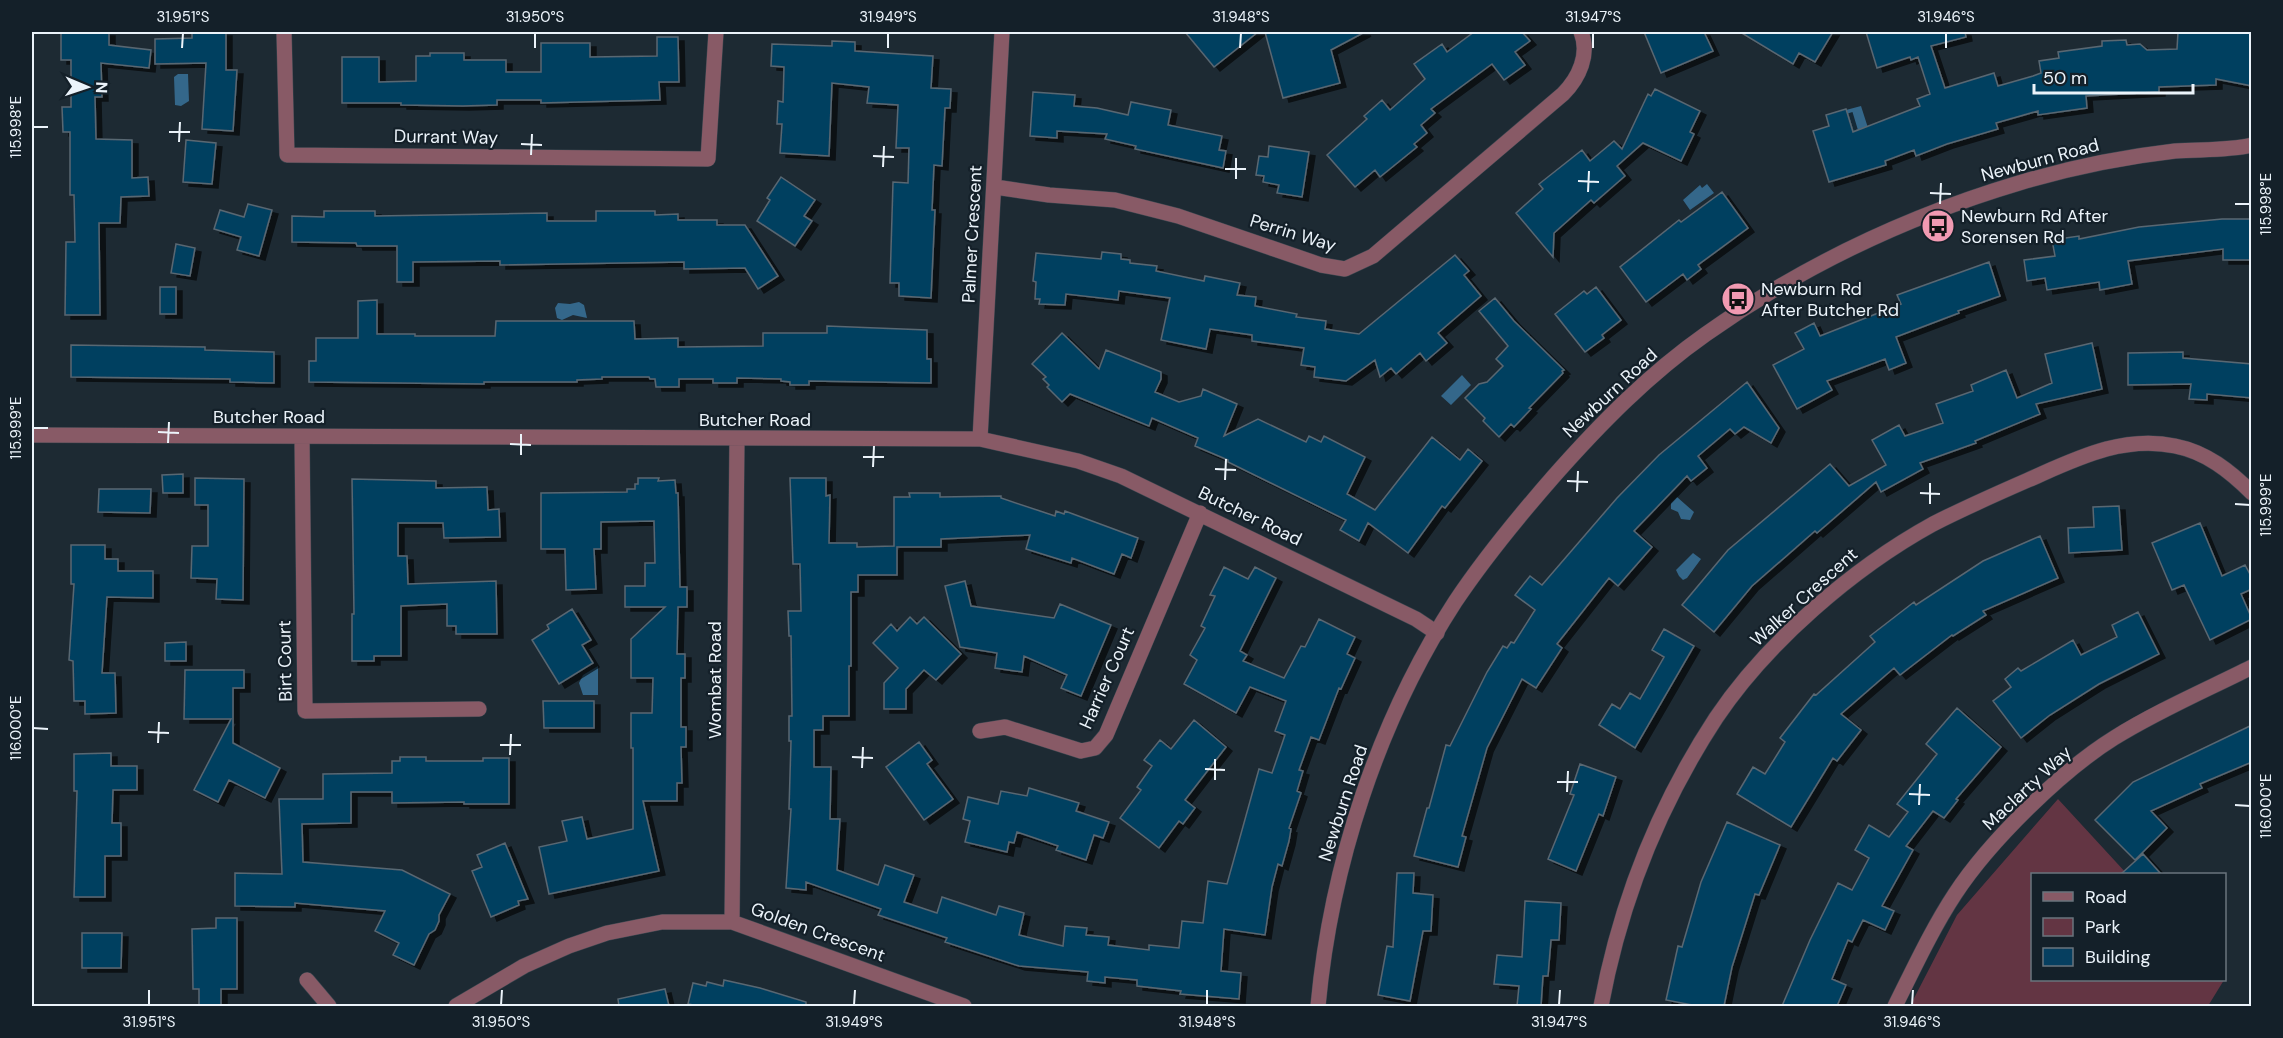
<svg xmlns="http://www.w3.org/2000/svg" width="2283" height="1038" font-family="'DM Sans',sans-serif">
	<defs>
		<filter id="shadow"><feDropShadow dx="6" dy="4" stdDeviation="0" flood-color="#0009"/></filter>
	</defs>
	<rect width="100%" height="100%" fill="#1d2a33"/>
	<!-- green -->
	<path fill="#633543" d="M2058,799L2127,874H2032V980H2224L2208,1006H1910L1957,915Z"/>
	<!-- water -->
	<path fill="#34678a" d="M178,74H188L189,101L181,106L175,105L174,77Z
		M1861,106L1869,131L1854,136L1846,110Z
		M1707,184L1714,193L1690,210L1683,200L1700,185L1702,188Z
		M579,302L584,305L587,318L573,315L562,320L557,318L555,308L558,303L570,304Z
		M1462,375L1471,385L1451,405L1441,396Z
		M1677,497L1694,512L1690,520L1681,519L1678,512L1671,509V503Z
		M1693,553L1701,559L1687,578L1683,580L1679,576L1676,570Z
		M598,666V695H583L579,683L583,675Z"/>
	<!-- building -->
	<path fill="#063f60" stroke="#596772" stroke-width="1.5" filter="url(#shadow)" d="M61,32H109V45L151,50L149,68L101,63L102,97H95L96,139L132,140V178L148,177L149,196L121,197L120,223H99L100,315H65L66,242H75L74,195H70V132H63L62,107H71V60H61Z
		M192,32H226V70H237L233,131L202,129L206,63L155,64V39L192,38Z
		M1185,32H1258L1214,67Z
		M1265,32H1365L1331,50L1340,83L1283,98Z
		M1474,32H1522L1530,41L1515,52L1525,65L1504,80L1492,64L1431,109L1435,113L1421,125L1427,133L1414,144L1417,147L1380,177L1375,170L1355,187L1327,155L1367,119L1364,116L1382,100L1390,110L1425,79L1414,64L1442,44L1447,52Z
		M1644,32H1704L1713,51L1661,73Z
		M1740,32H1833L1815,62L1799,53L1793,64Z
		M1866,32H1965L1966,37L1931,46L1945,88L1994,73L1998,86L2033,76L2041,73L2039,61L2059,58L2058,52L2102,46V41L2126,40L2127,45L2140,44L2147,50L2177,49L2178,32H2252V86L2216,79V85L2159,87V92L2086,96L2087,108L2038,115V111L1996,123L1998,129L1947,144L1916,156L1914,150L1885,161L1886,165L1829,182L1813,131L1829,126L1826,115L1846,109L1853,132L1920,106L1917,99L1930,94L1918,57L1911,60L1910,57L1877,68Z
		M657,37H678L679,82H659L660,100L541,103V100H497V105L463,106L401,105V103H342V57H379V82L416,81V56H430V53H464V60H506V72H541V43H590V57L657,56Z
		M832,41L855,42V51L933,56L931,88L951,89L950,108H945L942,166L934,165L932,210H935L931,298L899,296V283H890L893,182L908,183L909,148H896L898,105L867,103L869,87L832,83L829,156L780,153L782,124H777L778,101L783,102L784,67L771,66L772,44L832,46Z
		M1655,89L1700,111L1690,132L1694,134L1681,161L1643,143L1617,166L1625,176L1594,203L1591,200L1554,233L1553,257L1516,213L1543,189L1539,184L1582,150L1590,161L1614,141L1622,149L1648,94L1651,96Z
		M1033,92L1075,95L1074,106L1097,108L1128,115L1131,102L1171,110L1168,125L1222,136L1219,150L1226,151L1223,168L1135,149L1136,146L1105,139L1107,134L1057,131V138L1030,136Z
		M186,140L216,143L212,184L183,182Z
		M1269,146L1309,152L1302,197L1277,193L1279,185L1263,182L1264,176L1256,175L1259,156L1268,157Z
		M781,177L815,200L804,216L812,221L795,246L757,221L770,200L767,198Z
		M1722,192L1748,228L1698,265L1701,269L1687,280L1683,274L1646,302L1620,267L1679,220L1681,222Z
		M248,204L272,210L259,256L237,250L241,237L214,229L220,210L244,217Z
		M324,211H375V216L547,213V221H596V211H655V215L678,214V220H717V225H745L778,276L758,289L745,268L684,269V262L500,265V261L413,262V282H397V246H357L356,243L292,242V216L324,217Z
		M2222,219H2252V260H2223V249L2128,261L2132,284L2100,290L2099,282L2047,290L2045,278L2027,281L2024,260L2055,256L2052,240L2079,236V239L2139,227Z
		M176,244L195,248L190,276L171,273Z
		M1102,252L1121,254V259L1130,260V263L1157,266L1156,271L1204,281L1205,276L1240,283L1237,295L1256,297L1255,306L1297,314L1296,317L1326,321L1325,329L1359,334L1455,255L1469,271L1464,275L1481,296L1438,333L1447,343L1426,361L1420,353L1396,374L1391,368L1380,377L1375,360L1346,381L1314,377L1315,367L1301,365L1304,348L1252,341V335L1210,329L1206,349L1161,340L1170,298L1119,291L1118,300L1066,294L1065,305L1039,304L1040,299H1035L1036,282L1033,281L1036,253L1101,259Z
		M1989,262L2000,296L1958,311L1959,313L1896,337L1906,363L1889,370L1885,359L1827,381L1832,390L1797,409L1773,365L1804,349L1795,333L1814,323L1820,336L1901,304L1897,295Z
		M160,287H176V314H160Z
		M1596,287L1621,320L1602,335L1604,338L1585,352L1555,314L1584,291L1587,294Z
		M1495,298L1514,321L1564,370L1562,371L1563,373L1529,408L1531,409L1514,427L1511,424L1499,437L1483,421L1485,418L1465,398L1479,384L1487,382L1503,366L1496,359L1508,346L1479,311Z
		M377,300V334H415V336H495L496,321H634L635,339L678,338V347L763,346V333H827V326L927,330V359H931V383L809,381V385H790V382L781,381V379L737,378V383H713V379H679V387H656L655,379H650L649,377H602V379L577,380V382H484V384L309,382V361H316V338H358V301Z
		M1062,333L1099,369L1106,350L1161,372V379L1155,392L1179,402L1201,396L1203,389L1237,404L1224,436L1258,419L1306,442L1309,436L1321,442L1324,436L1365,457L1347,494L1375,510L1432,437L1460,460L1468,449L1482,461L1445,508L1442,506L1408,553L1368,523L1359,541L1340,530L1346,520L1228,462V460L1195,446L1198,438L1152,418L1149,426L1070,394L1062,402L1047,387L1049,385L1043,379L1046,377L1032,364Z
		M2092,343L2102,389L2036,404L2040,414L1975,441L1976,443L1920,463L1923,469L1881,492L1876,482L1817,533L1815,531L1752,586L1714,632L1682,605L1728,550L1830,464L1849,486L1886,465L1872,440L1899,425L1905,436L1943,423L1936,404L1973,391L1971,385L2006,370L2017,398L2052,383L2045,354Z
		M71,345L205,347V350L274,352V383L230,382V379L71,377Z
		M2183,352V358L2252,364V398L2207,394V400L2189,399L2191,384L2128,385V353Z
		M1747,382L1779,428L1771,443L1744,427L1735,434L1730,429L1698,456L1707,468L1691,481L1687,476L1634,531L1652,547L1618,586L1609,578L1557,644L1562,648L1536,688L1522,679L1487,748L1462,836L1466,837L1458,867L1414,856L1427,808H1429L1446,745L1450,746L1487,672L1503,646L1507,648L1511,642L1514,643L1535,610L1515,595L1530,576L1542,585L1617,498L1659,455Z
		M183,474V493H163L162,475Z
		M195,478L244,479L243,600L216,599L217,579L191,578L192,546H208V505H195Z
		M638,478H659L658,481L675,480L676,493H678L680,587H687V607H678L677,654H685V678H681V727H686V747H681L682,783H677V801H643L659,871L549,894L539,847L567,841L562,821L582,817L587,839L633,829V748H631V713H652L653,678H631V639L665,607H625V586H645V563H655L654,521L601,522V549H594L596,589L566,590L565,549H541V493L627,492V489H635V484H638Z
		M790,478H826V496L830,495L829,543H857V547L894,546V497H910L909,493H940V497L1001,496V498L1055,516L1056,511L1064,514L1065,511L1138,538L1131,558L1122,554L1114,574L1072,558L1071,563L1026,549L1030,535L941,539V547H897V575H858V592H851V666H849V716H823V730H814V767H831L830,819H840L837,870L878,885L885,865L914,875L904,902L937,913L942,897L996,915L999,906L1024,913L1019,935L1063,946L1065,926L1087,928L1086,935L1109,937L1108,945L1149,950V945L1179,948L1182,921L1203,923L1208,881L1227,884L1259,769L1272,773L1285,735L1275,731L1286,701L1250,687L1236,713L1184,684L1197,660L1190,655L1205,628L1201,626L1215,596L1210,595L1224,567L1248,579L1255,567L1276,578L1240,651L1247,655L1243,661L1284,678L1301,646L1305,647L1319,619L1355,637L1347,654L1355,658L1341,689L1339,688L1319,740L1311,737L1299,770L1303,771L1297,791L1301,793L1289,828L1291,829L1289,841L1282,866L1278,864L1272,887L1265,935L1224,929L1221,971L1241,973L1239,999L1180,994L1181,991L1137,986V980L1105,977V983L1087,981L1088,972L1019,966L945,942L947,938L878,915L881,909L806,882V890L786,888L791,809H789L791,741H789V716H792L791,636H789L788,611H801L800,564H793Z
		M352,479L436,481V488L487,487L488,510L499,509L500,537L444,538L443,523H398V556H407L408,584L496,581L497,634H456V626H447V604L401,606V656H374V661H352V614H354Z
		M99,489H151L150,513L98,512Z
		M2119,506L2122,550L2069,553L2068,528L2094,527L2093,507Z
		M2200,523L2222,576L2245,565L2252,578V589L2241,594L2252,619L2210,640L2184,585L2172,590L2152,543Z
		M2040,536L2058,578L1983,611L1986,615L1953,636L1952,635L1900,675L1894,668L1841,714L1861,730L1837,761L1833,758L1791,827L1737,794L1753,767L1765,774L1785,742L1780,738L1814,694L1816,695L1875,642L1870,636L1914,602L1916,605L1983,561Z
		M71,545H105V559H118V571H153V598L107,597L102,673H115L116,713L85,714V701H74L73,661L69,660L74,584H71Z
		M965,581L971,606L1054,618L1060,604L1111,625L1081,696L1061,688L1067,675L1024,656L1022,672L995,668L997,653L960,647L945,586Z
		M572,609L591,640L582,645L593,663L559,684L532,640L549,629L547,625Z
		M2138,612L2159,654L2099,684L2050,715L2021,738L1993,701L2011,687L2005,679L2018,668L2021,671L2073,640L2081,655L2117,637L2112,625Z
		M910,617L917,624L924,617L961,654L936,680L924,670L906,689V709H884V683L898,668L873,643L891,624L897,631Z
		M1664,629L1694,646L1635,748L1599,725L1612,704L1620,709L1630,693L1640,699L1664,657L1652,650Z
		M186,642V661H165V643Z
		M185,670H244V688H233V743L280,768L265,798L229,780L218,802L194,790L231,719H184Z
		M543,701H594V728H544Z
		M1957,708L2001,747L1956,799L1958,800L1944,818L1933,811L1906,846L1913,850L1882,906L1894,911L1885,930L1863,920L1852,942L1848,940L1832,979L1846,985L1837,1006H1782L1810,940L1838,883L1852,890L1869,858L1855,850L1869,825L1889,837L1908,812L1897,804L1937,754L1926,744Z
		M1194,720L1226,747L1185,800L1195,808L1183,824L1179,821L1159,848L1120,818L1141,790L1137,787L1152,766L1144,760L1160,740L1171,749Z
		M2252,725V762L2200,784L2202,788L2151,811L2167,828L2135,860L2095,820L2133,782Z
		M919,742L932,760L927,764L953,799L924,820L886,767Z
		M111,753V766H137V790H113L112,823H121V856H105V897H74L77,791H74V754Z
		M400,757H426V761H483V758H509V804H464V802L392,803V792H351V823L302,824L303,862L402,870L450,894L439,915V921L435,930L429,934L414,965L393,955L399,943L375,931L385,911L295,903V907L235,906V873L282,874L279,799H323V774L392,773V761H400Z
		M1580,764L1616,777L1603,816L1599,814L1576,871L1548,859L1574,795L1570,794Z
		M1029,788L1079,803L1076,811L1109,822L1103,838L1094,835L1086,860L1056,850L1058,846L1017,832L1014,843L1009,842L1007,852L965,842L970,821L963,819L968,797L998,804L1001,791L1027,796Z
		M1727,822L1780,845L1759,895L1755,894L1732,967L1724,1006H1697L1666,1000L1678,946L1682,947L1701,882Z
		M505,843L528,899L518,901L519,905L491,917L472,871L482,867L477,855Z
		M2143,854L2161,874H2121Z
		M1397,873H1414L1413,893L1433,895L1431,931H1423L1410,1001L1378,995L1387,946L1393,947Z
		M1525,901L1561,903L1559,940H1551L1548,976H1543L1541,1006H1517L1519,986L1494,984L1497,955L1522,957Z
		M216,918H237V989H221V1006H199V989H193L192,929L216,928Z
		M82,933H122L121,968H82Z
		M724,980L760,988L806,1002V1006H699L688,1004L693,983L706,986L707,982L723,986Z
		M665,989L669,1006H619L618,999Z"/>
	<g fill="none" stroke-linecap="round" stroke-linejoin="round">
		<!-- minor casing -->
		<g stroke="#3a464f" stroke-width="16">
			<path id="minor" d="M284,32L287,155L708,159L716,32
				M995,187L1049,195L1115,200L1178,216L1321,265L1345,269L1373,256L1563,94C1579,78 1590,54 1581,32
				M32,435L980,439L1078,461L1121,476L1416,619L1437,633
				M302,437L305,711L479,709
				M980,439L1002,32
				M980,731L1005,727L1081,751L1095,748L1106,735L1200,513
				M732,922L737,439
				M307,980L329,1006
				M456,1006L524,966L569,946L607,933L662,922H732L964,1006
				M1601,1006C1620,904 1659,805 1716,718C1766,643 1853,568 1933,524C1964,508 1996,494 2028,480C2076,459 2122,435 2175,446C2206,452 2230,471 2252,493
				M1895,1006C1914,968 1932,929 1955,894C1989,842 2061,771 2114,738C2157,711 2206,690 2252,667"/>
		</g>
		<!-- tertiary casing -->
		<g stroke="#3a464f" stroke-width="16">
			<path id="tertiary" d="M1318,1006C1331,865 1378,721 1455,602C1485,557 1519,516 1554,476C1600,424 1649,374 1706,334C1801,267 1908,216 2019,183C2069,168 2123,157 2175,151C2200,149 2227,151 2252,145"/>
		</g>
		<!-- minor -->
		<use href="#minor" stroke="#885a66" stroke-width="15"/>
		<!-- tertiary -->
		<use href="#tertiary" stroke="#885a66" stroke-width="15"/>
	</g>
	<!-- ticks -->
	<path fill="none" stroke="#ebf3fa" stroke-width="2" d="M182,48L183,33M535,48V33M888,48V33M1240,48L1241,33M1593,48V33M1946,48V33M33,127H48M169,132H190M179,142L180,122M521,144L542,145M531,155L532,134M873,156L894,157M883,167L884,146M1225,169H1246M1236,179V158M1578,181L1599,182M1588,192L1589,171M1930,193L1951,194M1940,204L1941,183M2235,204H2250M33,428H48M158,432L179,433M168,443L169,422M510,444L531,445M521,455V434M863,457H884M873,467L874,446M1215,469L1236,470M1225,480L1226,459M1567,481L1588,482M1577,492L1578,471M1920,493L1940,494M1930,504V483M2235,504L2250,505M33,728L48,729M148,732L169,733M158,743L159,722M500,745H521M510,755L511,734M852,757L873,758M862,768L863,747M1205,769L1225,770M1215,780V759M1557,782H1578M1567,792L1568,771M1909,794L1930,795M1919,805L1920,784M2235,805L2250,806M149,1005V990M501,1005L502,990M854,1005L855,990M1207,1005V990M1559,1005L1560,990M1912,1005L1913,990"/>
	<!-- icons -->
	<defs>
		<g id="bus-disc" transform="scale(1.725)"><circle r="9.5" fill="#f19ab2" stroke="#142029"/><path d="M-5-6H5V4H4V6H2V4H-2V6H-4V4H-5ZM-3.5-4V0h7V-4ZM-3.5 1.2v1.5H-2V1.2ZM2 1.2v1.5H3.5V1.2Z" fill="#111"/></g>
	</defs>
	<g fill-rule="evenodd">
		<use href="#bus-disc" x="1938" y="226"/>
		<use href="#bus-disc" x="1738" y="299"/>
	</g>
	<g text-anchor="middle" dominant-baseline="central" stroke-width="4.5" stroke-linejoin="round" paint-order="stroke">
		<!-- street labels -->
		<g font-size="18" fill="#ebf3fa" stroke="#142029">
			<text transform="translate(446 137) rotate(1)">Durrant Way</text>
			<text transform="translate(2040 160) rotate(-15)">Newburn Road</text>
			<text transform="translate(1293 233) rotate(17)">Perrin Way</text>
			<text transform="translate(972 234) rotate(-87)">Palmer Crescent</text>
			<text transform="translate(1610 393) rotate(-43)">Newburn Road</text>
			<text x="269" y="417">Butcher Road</text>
			<text x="755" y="420">Butcher Road</text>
			<text transform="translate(1250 516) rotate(26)">Butcher Road</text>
			<text transform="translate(1804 597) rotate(-42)">Walker Crescent</text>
			<text transform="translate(285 661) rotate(-91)">Birt Court</text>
			<text transform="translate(1107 678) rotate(-66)">Harrier Court</text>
			<text transform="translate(715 680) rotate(-90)">Wombat Road</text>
			<text transform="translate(2027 788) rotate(-43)">Maclarty Way</text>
			<text transform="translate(1343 803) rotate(-72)">Newburn Road</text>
			<text transform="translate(818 932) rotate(20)">Golden Crescent</text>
		</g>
		<!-- poi labels -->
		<g font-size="18" fill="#ebf3fa" stroke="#142029" text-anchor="start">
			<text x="1961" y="216">Newburn Rd After<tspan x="1961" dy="21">Sorensen Rd</tspan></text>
			<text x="1761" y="289">Newburn Rd<tspan x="1761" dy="21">After Butcher Rd</tspan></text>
		</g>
	</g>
	<!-- border -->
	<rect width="2283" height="1038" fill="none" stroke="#142029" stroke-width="66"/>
	<!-- legend -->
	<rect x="2031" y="873" width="195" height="108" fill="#142029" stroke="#6a747d" stroke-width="1.5"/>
	<rect x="2043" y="892" width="30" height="9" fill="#885a66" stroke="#6a747d" stroke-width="1.5"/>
	<text x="2085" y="903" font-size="18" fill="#ebf3fa">Road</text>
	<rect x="2043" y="918" width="30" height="18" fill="#633543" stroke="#6a747d" stroke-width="1.5"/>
	<text x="2085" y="933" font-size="18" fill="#ebf3fa">Park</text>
	<rect x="2043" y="948" width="30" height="18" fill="#063f60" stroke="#6a747d" stroke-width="1.5"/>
	<text x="2085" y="963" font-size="18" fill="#ebf3fa">Building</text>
	<!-- north arrow -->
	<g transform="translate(87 87) rotate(92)" stroke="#142029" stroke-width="4.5" paint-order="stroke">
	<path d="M0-4.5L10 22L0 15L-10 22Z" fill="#ebf3fa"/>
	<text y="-9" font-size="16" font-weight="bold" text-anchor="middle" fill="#ebf3fa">N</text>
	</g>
	<!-- scale -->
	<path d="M2034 84v9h159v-9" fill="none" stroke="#ebf3fa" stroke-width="3"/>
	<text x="2043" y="84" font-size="18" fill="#ebf3fa" stroke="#142029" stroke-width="4.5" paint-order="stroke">50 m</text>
	<rect x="33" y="33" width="2217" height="972" fill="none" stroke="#ebf3fa" stroke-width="2"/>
	<g font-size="15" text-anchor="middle" fill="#ebf3fa">
		<text x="183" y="22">31.951°S</text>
		<text x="535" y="22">31.950°S</text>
		<text x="888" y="22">31.949°S</text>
		<text x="1241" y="22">31.948°S</text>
		<text x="1593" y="22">31.947°S</text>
		<text x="1946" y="22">31.946°S</text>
		<text transform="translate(16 127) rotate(-90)" y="5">115.998°E</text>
		<text transform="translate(2266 204) rotate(-90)" y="5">115.998°E</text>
		<text transform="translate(16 428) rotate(-90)" y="5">115.999°E</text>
		<text transform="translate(2266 505) rotate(-90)" y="5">115.999°E</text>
		<text transform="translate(16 728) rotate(-90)" y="5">116.000°E</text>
		<text transform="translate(2266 806) rotate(-90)" y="5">116.000°E</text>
		<text x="149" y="1027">31.951°S</text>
		<text x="501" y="1027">31.950°S</text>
		<text x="854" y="1027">31.949°S</text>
		<text x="1207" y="1027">31.948°S</text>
		<text x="1559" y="1027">31.947°S</text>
		<text x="1912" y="1027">31.946°S</text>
	</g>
</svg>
